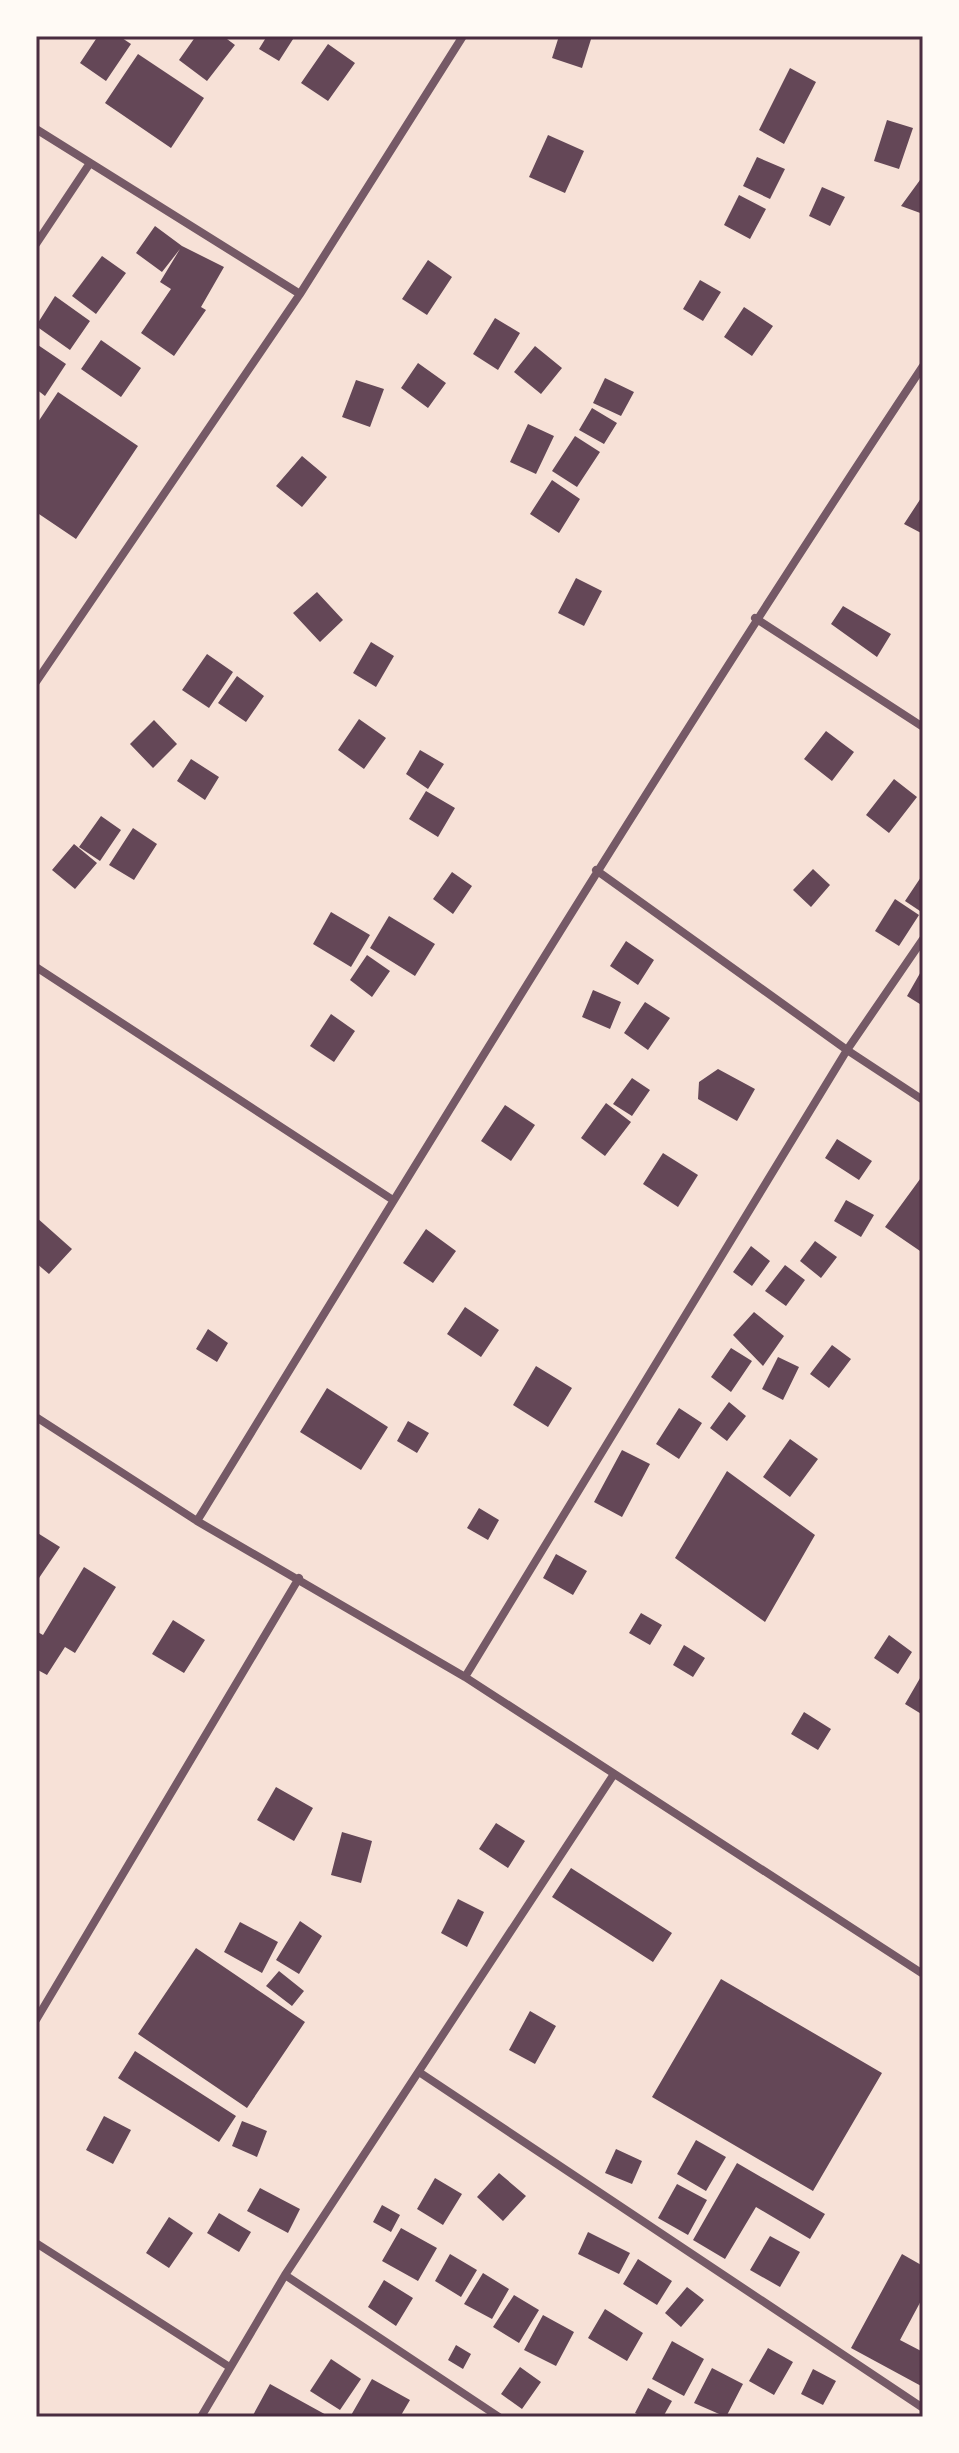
<svg xmlns="http://www.w3.org/2000/svg" width="959" height="2453" font-family="'Nunito Sans',sans-serif">
	<rect width="100%" height="100%" fill="#f7e1d7"/>
	<!-- building -->
	<path fill="#644757" d="M98,36H119L131,44L106,81L80,63Z
		M196,36H223L235,45L207,81L179,60Z
		M267,36H295L279,61L259,49Z
		M559,36H592L582,68L552,58Z
		M328,44L355,63L328,101L301,83Z
		M138,54L204,98L171,148L105,103Z
		M790,68L816,82L784,144L759,130Z
		M887,120L913,128L899,169L874,161Z
		M548,135L584,151L565,193L529,177Z
		M757,157L785,169L770,199L743,186Z
		M920,180L923,181V214L901,206Z
		M822,187L845,197L830,226L809,216Z
		M739,195L766,209L750,239L724,225Z
		M155,226L182,246L224,267L201,307L206,310L174,356L141,333L171,289L160,282L180,249L162,272L136,253Z
		M102,256L126,273L96,314L72,296Z
		M428,260L452,277L427,315L402,299Z
		M700,280L721,292L703,321L683,309Z
		M55,296L90,321L70,350L36,326Z
		M744,307L773,326L752,356L724,337Z
		M495,318L520,333L498,370L473,354Z
		M101,340L141,368L121,397L81,369Z
		M38,345L66,364L45,396L36,389Z
		M535,346L562,368L541,394L514,372Z
		M418,363L446,383L428,408L401,388Z
		M605,378L634,392L621,416L593,403Z
		M356,380L384,389L370,427L342,417Z
		M58,392L138,446L76,539L36,512V425Z
		M592,408L617,423L604,444L579,430Z
		M528,424L554,436L536,474L510,462Z
		M575,436L600,452L577,487L552,471Z
		M302,456L327,477L302,507L276,486Z
		M552,480L580,499L559,533L530,514Z
		M923,495V534L904,524Z
		M576,578L602,591L584,626L558,613Z
		M317,592L343,620L320,642L293,613Z
		M843,606L891,634L877,657L831,624Z
		M371,642L394,656L376,687L353,673Z
		M207,654L233,672L209,708L182,690Z
		M237,676L264,696L246,722L218,703Z
		M359,719L386,738L364,769L338,750Z
		M154,720L177,744L153,768L130,744Z
		M826,731L854,752L832,781L804,759Z
		M420,750L444,764L428,789L406,774Z
		M191,759L219,777L205,800L177,781Z
		M894,779L917,797L889,833L866,815Z
		M426,791L455,808L438,837L409,819Z
		M101,816L121,830L100,861L79,847Z
		M133,828L157,844L134,880L109,865Z
		M74,844L97,863L75,889L52,870Z
		M813,869L830,885L811,907L793,890Z
		M452,872L472,886L453,914L433,899Z
		M923,874V913L905,901Z
		M895,899L919,915L899,946L875,931Z
		M331,912L370,935L351,967L313,944Z
		M389,916L435,944L415,976L370,948Z
		M626,941L654,960L638,985L610,966Z
		M367,955L390,971L372,997L350,980Z
		M923,968V1006L907,996Z
		M593,990L621,1002L610,1029L582,1017Z
		M645,1002L670,1018L648,1050L624,1033Z
		M331,1014L355,1031L334,1062L310,1046Z
		M718,1069L755,1089L737,1121L698,1099L699,1082Z
		M632,1078L650,1090L632,1116L613,1104Z
		M606,1103L631,1122L605,1156L581,1138Z
		M505,1105L535,1125L511,1161L481,1141Z
		M837,1139L872,1161L859,1180L825,1158Z
		M663,1153L698,1175L678,1207L643,1184Z
		M923,1175V1253L885,1227Z
		M846,1200L874,1215L861,1237L834,1221Z
		M36,1217L72,1249L49,1274L36,1263Z
		M426,1229L456,1251L433,1283L403,1263Z
		M815,1241L837,1257L821,1278L800,1261Z
		M751,1246L770,1261L752,1286L733,1272Z
		M785,1265L805,1280L786,1306L765,1291Z
		M465,1307L499,1330L481,1357L447,1334Z
		M754,1312L784,1336L763,1366L733,1335Z
		M208,1329L228,1343L217,1362L196,1349Z
		M832,1345L851,1359L829,1388L810,1374Z
		M731,1348L752,1361L731,1392L711,1377Z
		M778,1357L799,1367L783,1400L762,1389Z
		M536,1366L572,1388L548,1427L513,1405Z
		M327,1388L388,1427L361,1470L300,1432Z
		M729,1402L746,1416L727,1441L710,1428Z
		M679,1408L702,1423L679,1459L656,1444Z
		M408,1421L429,1433L417,1453L397,1441Z
		M790,1439L818,1459L790,1497L763,1477Z
		M622,1450L650,1464L622,1517L594,1502Z
		M727,1471L815,1535L765,1622L675,1558Z
		M479,1508L499,1520L488,1540L467,1528Z
		M36,1532L60,1547L39,1578L36,1576Z
		M556,1554L587,1571L573,1595L543,1578Z
		M84,1567L116,1587L75,1653L65,1647L47,1675L36,1669V1631L43,1635Z
		M641,1613L662,1625L650,1645L629,1633Z
		M173,1620L205,1640L184,1673L152,1654Z
		M889,1635L912,1652L898,1674L874,1658Z
		M684,1645L705,1658L693,1677L673,1665Z
		M923,1673V1715L905,1704Z
		M804,1712L831,1729L818,1750L791,1734Z
		M276,1787L313,1808L294,1841L257,1820Z
		M496,1823L525,1841L508,1868L479,1849Z
		M342,1832L372,1841L361,1883L331,1875Z
		M571,1868L672,1933L653,1962L552,1897Z
		M458,1899L484,1912L467,1947L441,1933Z
		M300,1921L322,1936L299,1974L276,1960Z
		M240,1922L278,1942L262,1973L224,1952Z
		M196,1948L305,2022L247,2108L138,2034Z
		M279,1971L304,1991L292,2006L266,1986Z
		M721,1979L882,2073L813,2191L652,2097Z
		M530,2011L556,2026L535,2064L509,2050Z
		M135,2051L236,2116L219,2142L118,2078Z
		M104,2116L131,2130L113,2164L86,2150Z
		M242,2121L267,2131L257,2157L232,2146Z
		M696,2140L726,2157L706,2191L677,2174Z
		M616,2149L642,2161L632,2184L605,2173Z
		M737,2163L825,2214L810,2239L756,2207L725,2259L693,2240Z
		M499,2173L526,2196L503,2221L477,2197Z
		M435,2178L462,2194L443,2225L417,2209Z
		M677,2184L707,2200L688,2235L658,2218Z
		M260,2188L300,2209L288,2233L247,2211Z
		M382,2205L400,2215L391,2232L373,2222Z
		M219,2213L251,2232L239,2252L207,2233Z
		M169,2217L193,2233L169,2268L146,2253Z
		M401,2228L437,2248L418,2281L382,2261Z
		M588,2232L630,2253L619,2274L578,2254Z
		M770,2236L800,2252L780,2287L750,2270Z
		M450,2254L477,2270L461,2297L435,2281Z
		M902,2254L923,2266V2297L900,2340L923,2352V2387L851,2348Z
		M638,2259L672,2281L657,2305L623,2284Z
		M483,2273L509,2289L492,2319L464,2304Z
		M384,2280L413,2298L396,2326L368,2307Z
		M687,2287L704,2300L681,2327L665,2313Z
		M514,2295L539,2310L519,2343L493,2327Z
		M605,2309L643,2333L627,2361L588,2338Z
		M543,2315L574,2332L556,2366L524,2350Z
		M672,2341L704,2359L684,2396L652,2379Z
		M456,2345L471,2354L463,2369L448,2360Z
		M768,2348L793,2362L774,2395L749,2381Z
		M331,2359L361,2379L340,2410L310,2391Z
		M520,2367L541,2382L522,2409L501,2394Z
		M712,2368L743,2384L726,2417L694,2403Z
		M813,2369L836,2381L823,2405L801,2394Z
		M372,2379L410,2400L400,2417H350Z
		M270,2384L330,2417H252Z
		M648,2388L672,2401L663,2417H643L635,2413Z"/>
	<g fill="none" stroke-linecap="round" stroke-linejoin="round">
		<!-- minor -->
		<path stroke="#755966" stroke-width="8" d="M36,129L300,294
			M36,244L90,163
			M755,618L923,727
			M36,682L300,294L463,36
			M596,870L847,1050L923,1100
			M36,967L393,1200
			M36,1417L197,1521L465,1677L923,1974
			M197,1521C435,1133 671,745 923,366
			M465,1677L847,1050L923,939
			M36,2020L299,1578
			M419,2072L923,2408
			M36,2243L228,2366
			M285,2275L499,2417
			M201,2417L285,2275L614,1774"/>
	</g>
	<!-- border -->
	<rect width="959" height="2453" fill="none" stroke="#fffaf5" stroke-width="76"/>
	<rect x="38" y="38" width="883" height="2377" fill="none" stroke="#4a2c40" stroke-width="3"/>
</svg>
